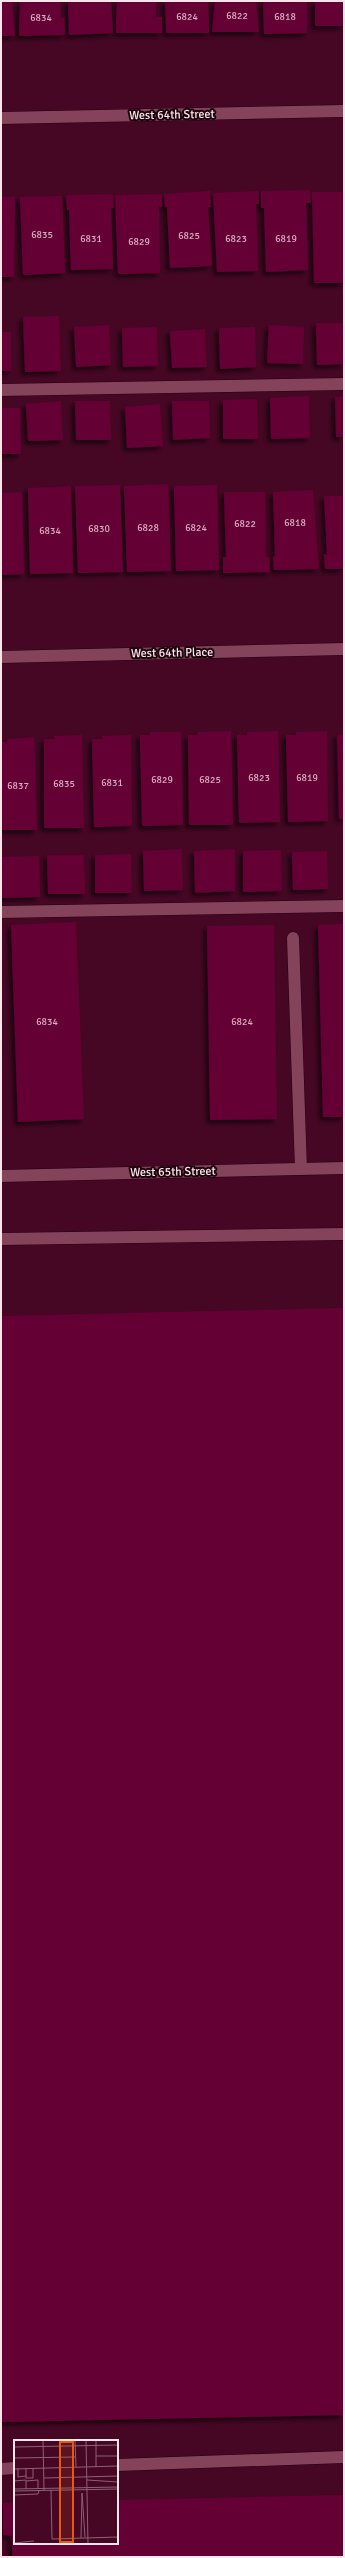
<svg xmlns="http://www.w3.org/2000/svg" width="345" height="2558" font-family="Signika,sans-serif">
	<defs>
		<filter id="shadow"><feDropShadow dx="-3.5" dy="3.5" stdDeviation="2" flood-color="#0009"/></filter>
	</defs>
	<rect width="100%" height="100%" fill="#450724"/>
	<!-- building -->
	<path fill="#650635" filter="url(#shadow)" d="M1,1H12L15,36H1Z
		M20,1H60L61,19L64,17L65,35L19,36Z
		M68,1H111L113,33L69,35Z
		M117,1H156V17H162V33H116Z
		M165,1H208L209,33H166Z
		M215,1H256L259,32H212Z
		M263,1H307V33L264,34Z
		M315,1H344V26H315Z
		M310,190L311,203H306L308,270L266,272L264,208H261V191Z
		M210,191L211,207H208L212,266L170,268L167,207H165L164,194Z
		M258,191L259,204H256L258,271L217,272L213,193Z
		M312,192H344V283H314Z
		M113,194L114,208H111L113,269L71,270L69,210H67L66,195Z
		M162,194V207H159L160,273L118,274L115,195Z
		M62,196L65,273L23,275L20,197Z
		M1,197H15L14,277H1Z
		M59,316L61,371L25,372L23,317Z
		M316,323H344V364L317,365Z
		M109,325L111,365L76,367L74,327Z
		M269,325L304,327L303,364L267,363Z
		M157,327L158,366L123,367L122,328Z
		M255,327L256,367L220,369L219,328Z
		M205,329L207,367L172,368L170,331Z
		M1,332H11V371H1Z
		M309,396L310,438L271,439L270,398Z
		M335,397H344V437H336Z
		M257,399L258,439H223V400Z
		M61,401L63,440L28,441L26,404Z
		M75,401H110L111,440H76Z
		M172,401H209L210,438L173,440Z
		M160,404L163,446L127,448L125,407Z
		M1,408H20L21,454H1Z
		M168,484L171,571L127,572L124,486Z
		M120,485L123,572L78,573L75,486Z
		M217,485L219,570L176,571L174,486Z
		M71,486L73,573L30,574L28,488Z
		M313,490L319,569L274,570L273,557L275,556L273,492Z
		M22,492L24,574L1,575V493Z
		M224,492H265L266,557H269L270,572L223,573V557H226Z
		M324,496H344V569H325L324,554L327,555Z
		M231,731L233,825H189L188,735H197V732Z
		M278,731L280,822L239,823L237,735H247V732Z
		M327,731L328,821L288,822L286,735H296V732Z
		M150,732H181L183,825L142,826L140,735H150Z
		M344,734V819H339L337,735Z
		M82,735L84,828H44V739H54V736Z
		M131,735L132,826L94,827L92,739H102V736Z
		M34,737L37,830H1V742H7V739Z
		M182,849L183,890L144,891L143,851Z
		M235,849V891L195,893L194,851Z
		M281,850L282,891L243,892V851Z
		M327,851L328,889L293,890L292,852Z
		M131,854L132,893H95V855Z
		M47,855H84L85,894H48Z
		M39,856L40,897L1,898V857Z
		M76,922L84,1119L18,1122L11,925Z
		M344,924V1117H323L318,925Z
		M274,925L277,1119L210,1120L207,926Z
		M344,1308V2415L1,2422V1316Z
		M344,2495V2557H12V2536L3,2535V2503L15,2502V2543H117V2500Z"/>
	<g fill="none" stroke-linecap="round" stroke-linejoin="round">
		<!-- service casing -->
		<g stroke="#23000d" stroke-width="13">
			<path id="service" d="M1,390L344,384
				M1,912L344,906
				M293,938L301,1169
				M117,2465L344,2457
				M1,2469L15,2468"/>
		</g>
		<!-- minor casing -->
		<g stroke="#23000d" stroke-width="13">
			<path id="minor" d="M1,118L344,111
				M1,657L344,649"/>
		</g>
		<!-- tertiary casing -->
		<g stroke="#23000d" stroke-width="13">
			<path id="tertiary" d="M1,1176L344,1168
				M1,1239L344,1234"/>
		</g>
		<!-- service -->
		<use href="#service" stroke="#85435b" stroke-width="12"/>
		<!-- minor -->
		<use href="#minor" stroke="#85435b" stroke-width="12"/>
		<!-- tertiary -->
		<use href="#tertiary" stroke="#85435b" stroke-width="12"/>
	</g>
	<g text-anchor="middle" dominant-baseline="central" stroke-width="4" stroke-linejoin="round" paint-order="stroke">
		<!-- number labels -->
		<g font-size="10" fill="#d8adbe">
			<text x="237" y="16">6822</text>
			<text x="187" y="17">6824</text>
			<text x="285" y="17">6818</text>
			<text x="41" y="18">6834</text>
			<text x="42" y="235">6835</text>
			<text x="189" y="236">6825</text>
			<text x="91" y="239">6831</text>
			<text x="236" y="239">6823</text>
			<text x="286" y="239">6819</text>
			<text x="139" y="242">6829</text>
			<text x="295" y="523">6818</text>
			<text x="245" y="524">6822</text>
			<text x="148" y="528">6828</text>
			<text x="196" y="528">6824</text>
			<text x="99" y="529">6830</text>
			<text x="50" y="531">6834</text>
			<text x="259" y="778">6823</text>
			<text x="307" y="778">6819</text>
			<text x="162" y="780">6829</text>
			<text x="210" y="780">6825</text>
			<text x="112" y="783">6831</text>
			<text x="64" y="784">6835</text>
			<text x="18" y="786">6837</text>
			<text x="47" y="1022">6834</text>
			<text x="242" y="1022">6824</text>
		</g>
		<!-- street labels -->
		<g font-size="12" fill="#fee5ec" stroke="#1c040d">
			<text transform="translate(172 115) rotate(-1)">West 64th Street</text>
			<text transform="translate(172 653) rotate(-1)">West 64th Place</text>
			<text transform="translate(173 1172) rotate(-1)">West 65th Street</text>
		</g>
	</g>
	<!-- overview -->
	<g transform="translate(14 2440)">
		<rect width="104" height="104" fill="#450724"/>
		<path fill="none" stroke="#8f6074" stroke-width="1" d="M29,0L30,50M61,0L62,27M72,0L74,104M82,0V27M0,7L104,5M82,16H104M0,18L62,17M4,28V37L12,36M12,28V38H19V28M0,29L104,26M30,38L104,36M73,40L104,42M0,41L12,40V49M12,41L24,40V48M0,49L104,47M37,50L38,99L104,97M0,51L104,49M0,55L24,54L25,51M67,98L68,53L71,97M0,103L20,101"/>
		<path fill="#e8590c" fill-opacity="0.15" stroke="#e8590c" stroke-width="2" d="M46,2H59V102H46Z"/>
		<rect width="104" height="104" fill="none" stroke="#fee5ec" stroke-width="2"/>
	</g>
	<!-- border -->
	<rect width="345" height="2558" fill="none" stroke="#fee5ec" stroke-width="4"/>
</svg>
